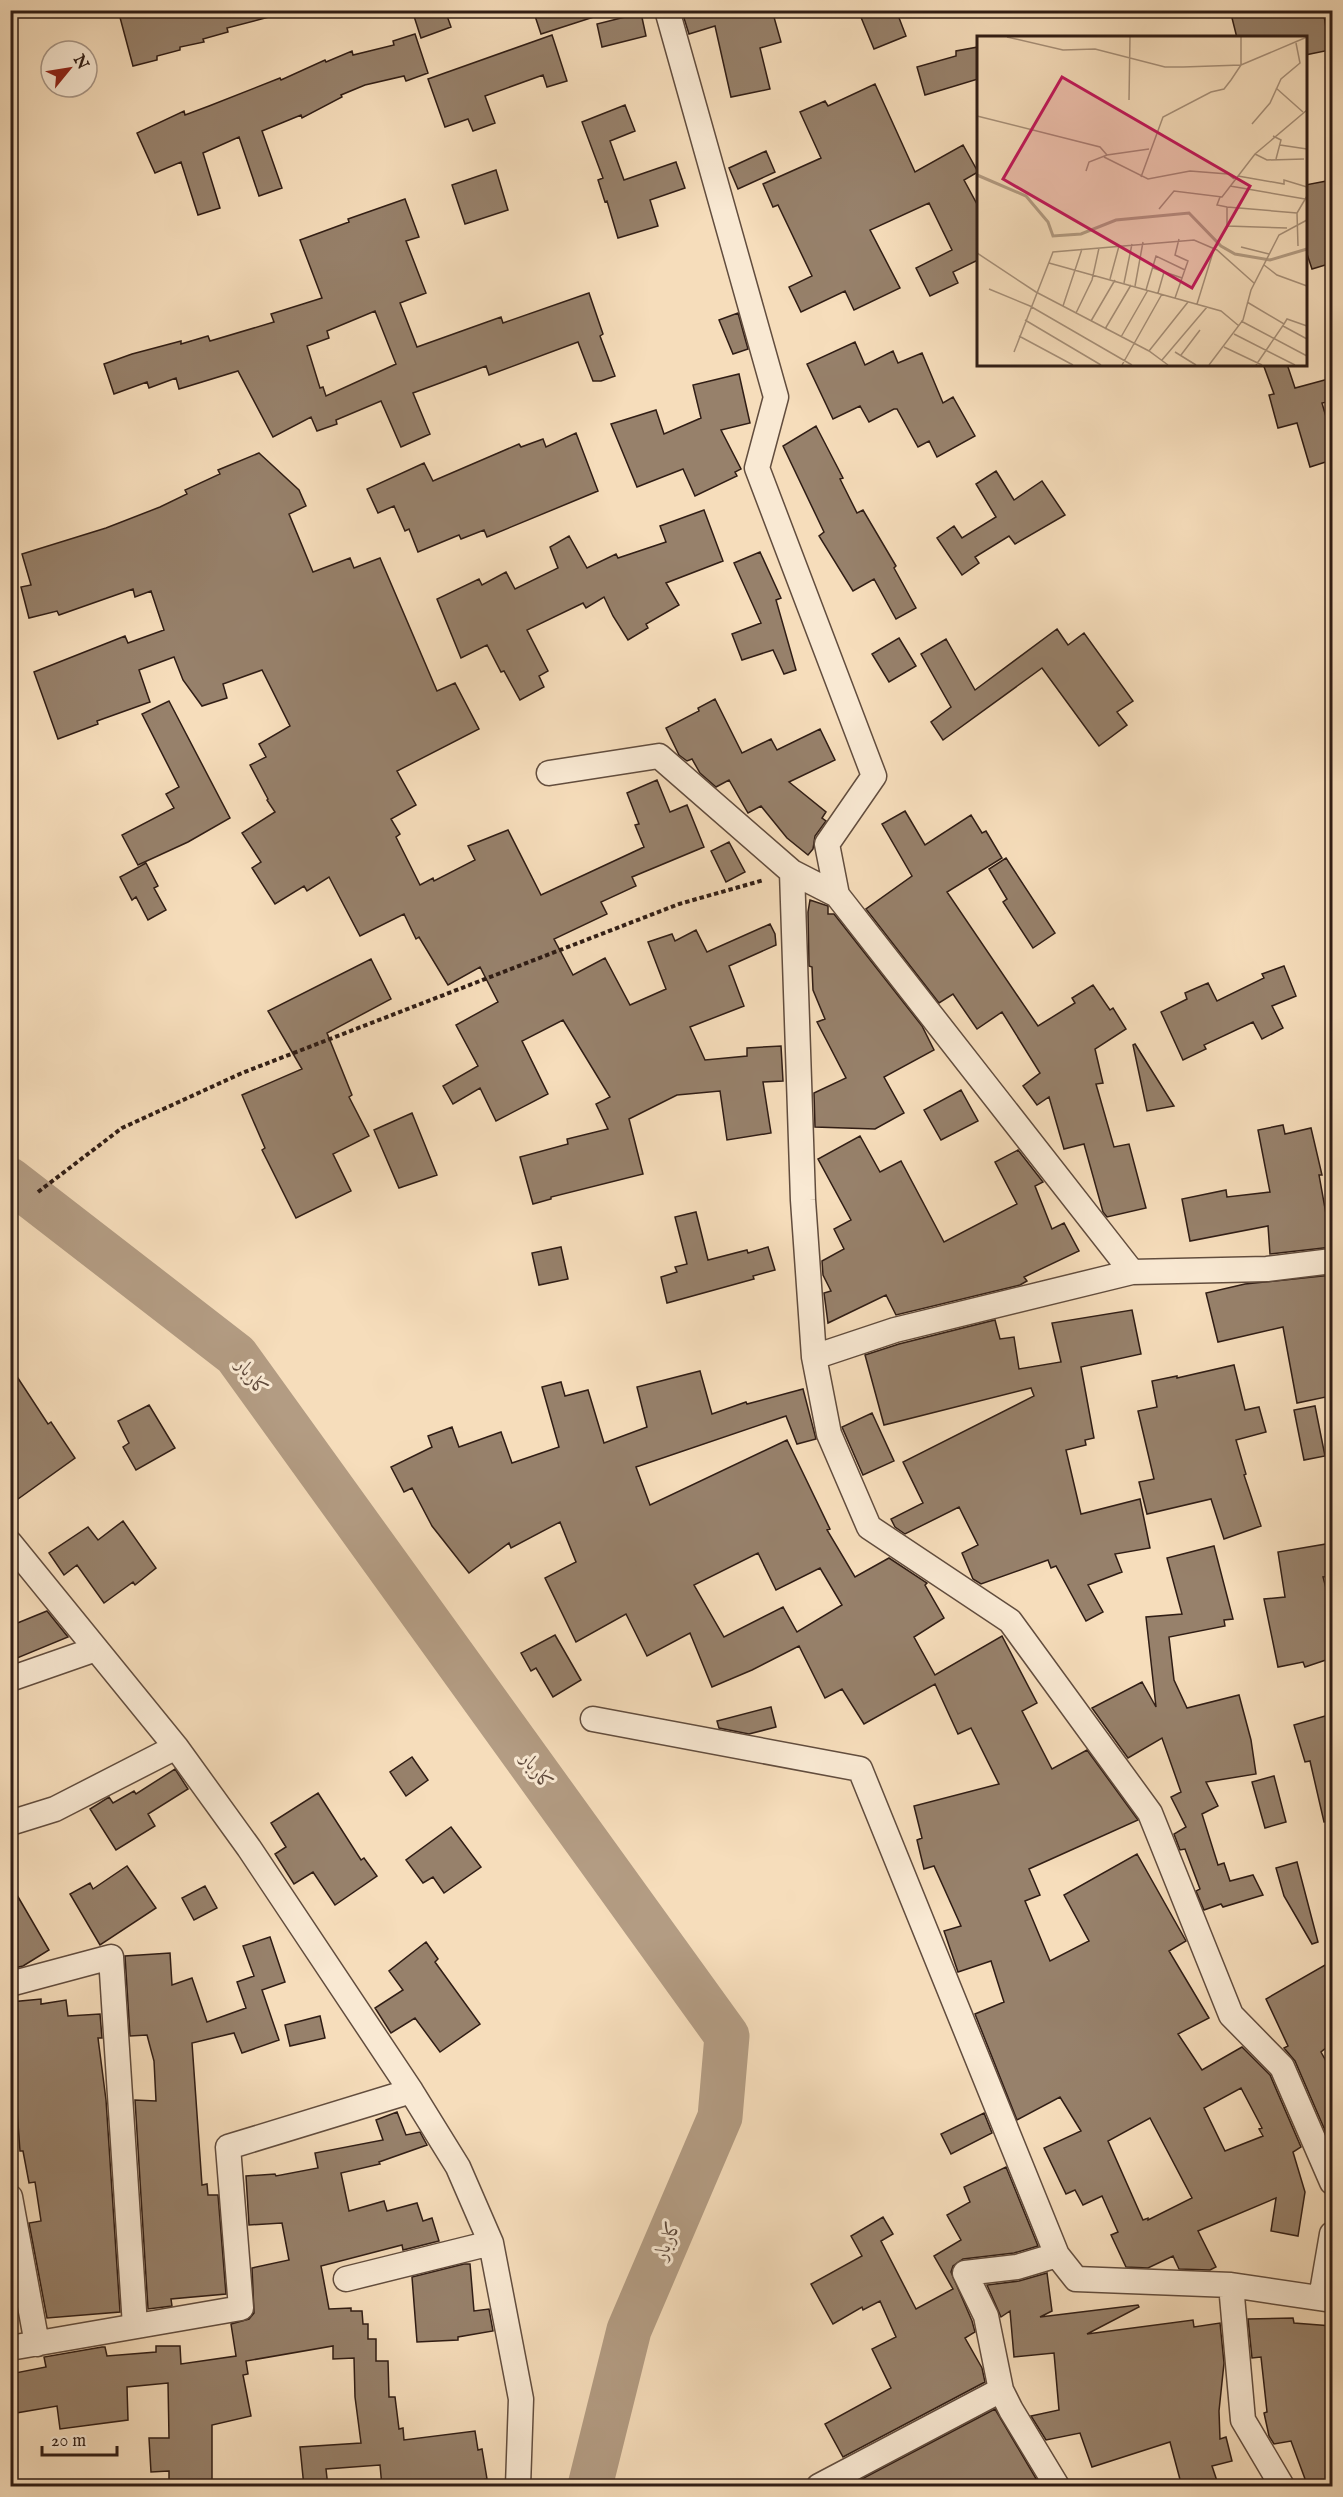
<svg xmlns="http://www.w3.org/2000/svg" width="1343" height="2497" font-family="'IM FELL English',Amiri,serif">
	<rect width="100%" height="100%" fill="#f6ddbb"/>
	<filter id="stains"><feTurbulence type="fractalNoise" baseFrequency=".00333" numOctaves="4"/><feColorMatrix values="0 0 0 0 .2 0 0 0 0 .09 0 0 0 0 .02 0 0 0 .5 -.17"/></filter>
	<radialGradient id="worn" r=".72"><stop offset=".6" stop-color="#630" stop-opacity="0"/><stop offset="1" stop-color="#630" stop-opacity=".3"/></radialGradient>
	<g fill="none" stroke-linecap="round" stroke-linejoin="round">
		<!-- river -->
		<path stroke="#b39c83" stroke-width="45" d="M10,1180L236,1355L727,2036L720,2117L629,2330L590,2486"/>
	</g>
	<!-- building -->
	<path fill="#97816b" stroke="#301d15" stroke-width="1.5" fill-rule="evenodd" d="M118,10H268L269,17L227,28L228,32L203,39L204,42L180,47V50L157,56V60L133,66Z
		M412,10H445L451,27L421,38Z
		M533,10H599L600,15L541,34Z
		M698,10H772L781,42L760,48L770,89L731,97L715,26L689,34L683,15Z
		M858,10H896L906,36L874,49Z
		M1230,10H1323L1330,50L1305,55V38H1237Z
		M641,13L646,36L602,47L597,24Z
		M415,34L428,73L406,81L404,76L365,85L341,95L342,97L302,118L301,115L262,131L282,188L259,196L239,137L203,153L220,208L198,215L181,162L155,173L137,133L184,111L185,115L209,106L280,78L281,80L325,60L326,62L352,51L353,55L394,45L393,41Z
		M552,35L567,81L547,87L543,75L485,96L495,123L473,131L468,119L445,127L428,79Z
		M978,47V79L925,95L917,67L956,56V51Z
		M875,84L915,172L963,145L978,172L964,180L978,206V260L953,272L958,283L930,296L916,268L952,250L929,203L870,230L900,288L854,310L845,291L801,312L789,287L812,276L778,205L773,207L763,184L821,158L800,112L825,101L828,106Z
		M625,105L635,131L610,141L624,180L676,162L685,188L650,200L658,226L618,238L607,201L605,202L598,180L603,178L582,122Z
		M766,151L775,172L738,189L729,168Z
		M496,170L508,210L465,224L452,185Z
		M1332,180V263L1312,269L1305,248V185Z
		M405,199L419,237L406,241L426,293L400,303L417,347L501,317L503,323L589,293L603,334L600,336L615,376L601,381H593L578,342L489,375L486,366L413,393L430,434L401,447L381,401L336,420L337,424L317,431L311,417L273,437L238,371L179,389L176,378L149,388L147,382L114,394L104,364L132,354L181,341V344L208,336L210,341L274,322L271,314L322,298L300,240L349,222L348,219ZM375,311L396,364L326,396L323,387L320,388L307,346L329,338L327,331Z
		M738,313L748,349L733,354L719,320Z
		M855,342L865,365L893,351L898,363L922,353L943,403L953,397L975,436L937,457L929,441L918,447L897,409H894L869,422L860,406L833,419L807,364Z
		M1263,364H1287L1295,388L1332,378V401L1322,403L1332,437V460L1310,467L1297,423L1278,428L1269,395L1274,394Z
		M739,374L750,423L721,430L741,469L735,472L737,476L695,496L683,469L637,487L611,424L656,410L664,434L701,418L693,385Z
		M816,426L843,478L840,479L857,513L863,510L896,566L894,568L916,608L896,619L874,579L853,591L819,536L824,532L783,446Z
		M576,433L598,491L487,537L484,530L461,539L459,535L418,552L409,529L405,531L394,506L378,513L367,489L424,463L433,481L519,444L521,447L543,439L546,447Z
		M259,453L299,490L306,506L289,514L313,572L350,558L354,568L380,558L437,691L455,683L479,729L397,771L416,805L391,819L400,834L396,837L420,885L433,878L434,881L475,860L468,846L508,830L541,895L644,847L635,825L639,824L627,793L657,780L670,812L687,805L704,847L632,877L636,886L601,902L607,914L554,939L573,975L605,958L630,1005L666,989L648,942L672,934L675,941L696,930L707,952L770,924L775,934L776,945L729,966L744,1006L690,1027L705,1060L747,1056V1048L781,1046L783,1081L763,1082L771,1133L727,1140L720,1091L677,1095L629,1119L643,1174L551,1197V1199L533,1204L520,1157L568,1144L567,1139L608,1129L596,1104L610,1097L563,1020L522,1041L548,1094L496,1121L480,1088L453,1104L443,1086L478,1066L456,1025L498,1002L480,967L448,985L419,937L416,939L404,914L360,936L329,877L307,891L304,886L275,904L252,868L261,862L242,833L275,812L267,800L268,799L250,765L266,757L259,744L290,726L262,670L223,684L227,698L202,706L183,680L174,657L139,670L150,702L97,721L98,724L58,739L34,672L125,636L128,643L164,630L151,591L135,597L133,589L59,615L57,611L29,618L21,587L31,585L22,554L106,528L160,507L187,494L185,490L220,474L218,470Z
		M996,471L1014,500L1042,481L1065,515L1015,544L1009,536L975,557L979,563L962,575L937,538L954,526L962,538L996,517L976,484Z
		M704,510L723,561L666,583L679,605L646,624L648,628L628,640L613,616L604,597L586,608L583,603L527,630L548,671L539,676L544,687L520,700L504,671L501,672L487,645L461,658L437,599L479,579L482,585L506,572L515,589L558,568L550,547L569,536L587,568L616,554L618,558L666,542L660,526Z
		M760,552L781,598L776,600L796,670L784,674L773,650L742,660L732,634L761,623L734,563Z
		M1057,629L1068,645L1084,633L1133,701L1117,712L1127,725L1099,746L1042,668L943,740L931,722L951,707L921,654L946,639L975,690Z
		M899,638L916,666L889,682L872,654Z
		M715,699L742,753L771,739L777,750L820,729L835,760L789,782L826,812L822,818L826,821L815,836L813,849L808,855L787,838L761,806L748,813L729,780L716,787L700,773L692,759L687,761L679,755L666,728L699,711L698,708Z
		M169,701L230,818L188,842L138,865L122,835L174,808L166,794L179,787L142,714Z
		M905,811L925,845L971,815L982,833L986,831L1002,858L947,892L1038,1026L1075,1003L1072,998L1093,985L1110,1010L1113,1008L1126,1029L1095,1049L1103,1083L1096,1084L1114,1147L1129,1144L1146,1208L1107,1217L1103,1212L1084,1144L1064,1149L1049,1097L1037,1105L1023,1086L1040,1073L1002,1012L977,1029L953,994L939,1003L866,909L912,876L882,824Z
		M729,842L745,872L726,882L711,851Z
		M1006,858L1055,933L1033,948L1003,902L1007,899L989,869Z
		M146,863L158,886L154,888L166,910L148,920L136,897L132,900L120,877Z
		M810,900L828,906V914H834L922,1026L934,1050L884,1077L904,1113L875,1129L815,1127L814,1093L846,1078L817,1022L825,1019L813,990L812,967L809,966L808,912Z
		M371,959L391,999L327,1033L352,1095L349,1097L369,1136L333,1154L351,1191L296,1218L262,1150L265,1148L242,1095L302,1069L268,1011Z
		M1284,966L1296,996L1272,1006L1283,1028L1262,1039L1253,1022L1204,1045L1206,1049L1183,1060L1161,1012L1187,999L1185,993L1208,983L1217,1001L1264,978L1262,974Z
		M1135,1044L1174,1106L1147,1111L1133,1045Z
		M961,1090L978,1121L941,1140L924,1110Z
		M412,1113L437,1175L399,1188L374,1130Z
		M1283,1125L1285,1134L1311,1128L1322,1175H1319L1332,1247L1270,1254L1268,1226L1190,1241L1182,1199L1226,1190L1227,1197L1270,1192L1258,1130Z
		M860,1136L880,1172L901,1161L944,1242L1017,1204L995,1162L1018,1150L1043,1182L1035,1186L1052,1229L1064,1223L1079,1251L1024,1277L1027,1281L1020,1285L896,1315L886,1295L828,1323L824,1293L831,1291L823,1275L822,1261L844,1249L834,1229L851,1220L818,1159Z
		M696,1212L708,1260L747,1250L748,1253L768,1247L775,1270L753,1276L754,1279L667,1303L661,1277L677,1272L675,1267L687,1264L675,1217Z
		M561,1247L568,1279L539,1285L532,1253Z
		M1332,1275V1393L1326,1394V1397L1297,1403L1283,1327L1218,1342L1206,1293L1245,1284Z
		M1132,1310L1141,1354L1081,1367L1094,1438L1085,1440L1086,1445L1066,1450L1081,1514L1140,1499L1150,1548L1115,1554L1122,1572L1088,1585L1103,1612L1086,1621L1056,1566L1051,1568L1048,1560L981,1584L973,1579L962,1553L978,1545L959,1507L905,1534L895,1527L891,1519L923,1503L903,1462L1034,1396L1031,1388L884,1425L865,1355L899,1344L995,1320L1000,1339L1014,1337L1019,1369L1061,1362L1052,1323Z
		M1234,1365L1245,1410L1259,1407L1266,1432L1236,1440L1246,1474L1244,1475L1261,1526L1224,1539L1211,1499L1147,1514L1139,1482L1154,1479L1138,1411L1157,1407L1152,1381L1177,1376V1378Z
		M10,1366L48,1424L51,1422L75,1458L18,1499L10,1487Z
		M700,1371L712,1414L746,1402L747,1404L803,1389L816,1439L797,1444L786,1416L636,1467L650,1505L787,1440L830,1529L827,1530L855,1577L889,1558L927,1583L925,1585L944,1618L914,1637L935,1675L1002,1636L1037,1703L1022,1711L1052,1769L1087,1750L1138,1820L1029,1869L1040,1895L1025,1901L1050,1961L1089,1941L1064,1895L1137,1854L1186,1941L1169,1951L1209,2018L1178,2034L1202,2070L1242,2047L1270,2075L1301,2147L1293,2152L1305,2192L1298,2236L1271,2231L1276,2198L1198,2231L1216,2267L1210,2270L1179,2269L1173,2256L1148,2268L1126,2267L1111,2235L1118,2232L1102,2196L1083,2205L1075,2190L1066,2194L1044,2148L1081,2131L1060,2097L1017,2120L975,2014L1004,2002L991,1961L958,1972L944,1931L961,1926L934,1866L924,1869L917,1840L922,1838L914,1806L999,1784L971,1728L958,1734L935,1684L864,1724L842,1689L825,1698L799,1646L752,1670L712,1687L690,1633L647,1656L626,1614L576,1642L545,1578L576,1562L560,1522L511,1548L509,1543L469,1573L432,1526L412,1488L404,1492L391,1467L432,1447L428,1436L452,1427L459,1447L501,1432L512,1463L559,1447L542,1387L561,1382L565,1396L588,1390L604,1443L647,1427L637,1387ZM758,1553L776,1590L820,1568L842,1605L797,1632L783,1607L724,1637L694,1585ZM1241,2088L1262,2128L1259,2129L1263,2136L1225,2151L1204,2108ZM1150,2118L1192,2198L1148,2220V2218L1143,2220L1108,2141Z
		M149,1405L175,1448L136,1470L123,1447L129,1443L118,1421Z
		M1315,1406L1325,1456L1304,1460L1294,1410Z
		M872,1413L894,1461L863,1475L842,1427Z
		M123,1521L156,1568L135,1585L133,1582L104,1603L77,1565L64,1575L49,1553L88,1527L98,1540Z
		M1332,1543V1576L1323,1577L1332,1610V1658L1305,1667L1303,1662L1278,1667L1264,1599L1285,1597L1278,1552Z
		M1214,1546L1233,1619L1224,1620L1225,1626L1169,1637L1174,1680L1187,1708L1239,1695L1251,1740L1256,1774L1206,1782L1218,1806L1202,1814L1218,1865L1224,1863L1230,1881L1253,1875L1263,1895L1223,1907L1221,1904L1204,1910L1196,1891L1200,1889L1185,1849L1180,1850L1174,1834L1186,1827L1171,1797L1181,1792L1162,1738L1128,1758L1092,1708L1142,1682L1156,1707L1146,1617L1182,1614L1167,1558Z
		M47,1611L68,1637L10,1661V1626Z
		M555,1635L581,1680L553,1697L536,1668L531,1671L521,1653Z
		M771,1707L776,1727L749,1734L719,1728L717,1721Z
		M1332,1714V1821L1324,1822L1310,1761L1305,1762L1294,1725Z
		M412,1757L428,1780L406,1796L390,1772Z
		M175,1769L188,1789L148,1814L155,1826L116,1850L90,1809L109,1797L113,1803L134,1791L136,1794Z
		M1274,1776L1286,1822L1265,1828L1252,1782Z
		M318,1793L361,1860L364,1858L377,1876L335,1905L313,1872L294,1884L275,1854L286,1847L271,1823Z
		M451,1827L481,1867L444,1893L433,1877L423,1883L406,1860Z
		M1297,1862L1318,1942L1312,1944L1284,1896L1276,1868Z
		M127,1866L156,1908L100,1945L70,1894L90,1883L93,1889Z
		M10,1883L49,1950L23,1966L10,1969Z
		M205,1886L217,1908L194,1920L182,1898Z
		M270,1937L285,1982L262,1990L279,2040L242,2053L234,2033L192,2043L202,2185L207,2184L208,2195H218L226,2294L171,2299L172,2306L148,2309L135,2100L156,2101L154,2061L147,2035L130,2036L125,1956L170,1953L172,1985L192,1978L207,2022L246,2008L237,1982L254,1976L243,1946Z
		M426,1942L438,1959L435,1962L480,2024L440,2052L415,2018L391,2033L375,2008L403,1990L389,1971Z
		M1332,1961V2043L1321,2052L1332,2072V2132L1327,2135L1295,2061L1284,2048L1288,2046L1266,1999Z
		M41,1999V2004L66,2000L68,2016L100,2014L102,2038H98L106,2100L120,2312L47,2318L29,2223L41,2221L35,2182L29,2183L23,2151H20L17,2110L10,2111V2002Z
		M320,2016L325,2038L290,2046L285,2025Z
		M397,2112L406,2135L420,2132L427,2145L379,2162L380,2164L341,2173L349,2211L384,2201L387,2211L417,2203L423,2221L432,2218L439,2241L403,2250L402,2245L321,2266L329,2309L351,2308V2311H362L363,2324H368V2339H376V2361H388L389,2397H395L399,2429L403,2428L404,2440L475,2431L478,2450L482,2449L487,2479L446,2487H382L380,2465L326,2469L328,2487H304L300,2447L361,2443L355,2397L354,2358L333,2359V2346L246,2361L248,2374L243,2375L251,2416L212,2425V2482L169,2480V2471L151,2472L149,2438H169L168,2383L127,2387L128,2420L60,2429L57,2406L10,2414V2374L46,2367L44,2357L102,2347H105L107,2356L156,2352V2346H180L181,2364L236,2356L231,2324L249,2319L254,2313L252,2268L289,2260L282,2223L249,2225L246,2176L275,2174L276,2176L318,2168L315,2153L383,2140L376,2120Z
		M984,2113L992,2133L951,2154L941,2134Z
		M1006,2167L1038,2246L1014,2253L963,2259L953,2266L951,2272L972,2321L975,2332L965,2338L982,2368L985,2382L843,2457L825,2424L891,2388L872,2349L896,2337L880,2301L863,2310L862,2307L833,2324L811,2284L862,2256L851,2236L883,2217L893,2234L881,2241L916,2309L953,2289L934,2256L961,2240L947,2215L970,2202L964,2187Z
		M464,2264H470L474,2311L489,2309L493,2331L458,2337V2340L417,2342L412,2277Z
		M1047,2273L1052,2311L1040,2317L1138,2305L1139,2307L1087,2334L1193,2320L1194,2327L1220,2323L1224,2363L1219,2411L1220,2439L1226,2437L1232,2461L1212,2466L1219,2487H1182L1170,2442L1092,2467L1080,2433L1046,2440L1031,2416L1059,2410L1054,2353L1014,2357L1010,2311L1001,2317L987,2285L1019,2281Z
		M1293,2318L1294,2323L1332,2326V2403H1326L1330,2461L1332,2460V2487H1308L1291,2441L1274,2444L1269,2436L1264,2413L1267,2412L1261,2357L1252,2358L1248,2319Z
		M995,2409L1041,2487H859L856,2482Z"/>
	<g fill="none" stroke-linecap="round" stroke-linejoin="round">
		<!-- minor casing -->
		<g stroke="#624d3e" stroke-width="27">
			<path id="minor" d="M667,10L776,397L757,468L874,776L827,844L837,895
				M549,773L659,756L792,872L837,895L1132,1272
				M792,872L803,1200L814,1357L829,1434L869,1527L1010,1621L1150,1813L1231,2015L1282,2067L1332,2182
				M814,1357L895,1330L1132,1272L1267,1269L1332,1261
				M10,1543L176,1747L249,1848L411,2091L458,2167L491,2243L521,2399L518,2486
				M10,1679L96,1649
				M593,1719L860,1769L1057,2255L1076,2279L1231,2285L1332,2300
				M10,1823L55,1809L176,1747
				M10,1984L111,1957L135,2326
				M10,2197L37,2344
				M1057,2255L1017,2267L965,2273L986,2316L1001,2390L1011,2410L1057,2486
				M346,2279L491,2243
				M1231,2285L1243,2420L1282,2486
				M1321,2298L1332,2234
				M10,2348L241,2308L228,2147L411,2091
				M819,2486L1001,2390"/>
		</g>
		<!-- path -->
		<path stroke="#301d15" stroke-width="4" stroke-dasharray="4.5 3" stroke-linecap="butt" d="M38,1192L122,1128L242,1073L679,904L764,880"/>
		<!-- minor -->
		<use href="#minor" stroke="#f9e9d3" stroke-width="24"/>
	</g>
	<g text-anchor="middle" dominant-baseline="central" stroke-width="6" stroke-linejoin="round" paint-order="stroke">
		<!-- water labels -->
		<g font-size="20" font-style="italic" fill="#5e493c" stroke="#f9e9d3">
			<text transform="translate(252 1378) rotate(54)">کاربار</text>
			<text transform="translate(537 1772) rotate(54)">کاربار</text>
			<text transform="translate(668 2240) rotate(-67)">کاربار</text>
		</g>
	</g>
	<!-- overview -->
	<g transform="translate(977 36)">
		<rect width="330" height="330" fill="#f6ddbb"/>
		<path fill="none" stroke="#b39c83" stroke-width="3" d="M0,139L49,160L71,186L76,200L104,198L139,184L212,177L244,210L258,218L293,224L330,213"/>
		<path fill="none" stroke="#a79079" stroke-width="1.5" d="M30,1L86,14L118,13L188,31H206L264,29L330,1M299,52L326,76M152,64L153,1M0,80L123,111L130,119M275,88L293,67L304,43L323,27L319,7M296,100L304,104L299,123M303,109L330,113M278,118L290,124L327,123M127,121L171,143L213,135L251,138L257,143M109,135L112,126L130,119L172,113M261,140L307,148V144L330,151M164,141L186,81L234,56L247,53L254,44L264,29V1M253,150L328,163M243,161L240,169L250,171L320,177M250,171V190L310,192M182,173L197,155L245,161L278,118L330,74M321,210L320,177L330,160M264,211L292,218M0,217L59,256L172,315L191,329M72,227L244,275L262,290M287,229L300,239L330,250M176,232L205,242M133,243L142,210M147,247L155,208M158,250L166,206M12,253L53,270L155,329M169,254L179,220L208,234M181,257L187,236M198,262L211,225L198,219L202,203M270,266L307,288L310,283L330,290M220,268L237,213M86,270L105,213M99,277L115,244L122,212M48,284L124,329M114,285L138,244M264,285L330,320M306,290L330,303M128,293L154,249M257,298L318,329M42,300L96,329M144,301L171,254M247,311L285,329M172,315L211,266M37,316L76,216L217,204L240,214L277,247M198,316L219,329M204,319L223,294M185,324L230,271M145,329L185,258M232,329L266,284L274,254L302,199L330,184M279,329L307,288"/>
		<path fill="#c2185b" fill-opacity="0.15" stroke="#c2185b" stroke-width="3" d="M85,41L273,150L215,252L26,143Z"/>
		<rect width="330" height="330" fill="none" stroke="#301d15" stroke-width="3"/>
	</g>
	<!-- margin -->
	<rect width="1343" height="2497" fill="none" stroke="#f6ddbb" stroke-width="36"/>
	<rect x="12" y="12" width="1319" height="2473" fill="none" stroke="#301d15" stroke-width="3"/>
	<rect x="18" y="18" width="1307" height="2461" fill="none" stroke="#301d15" stroke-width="1.5"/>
	<!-- north arrow -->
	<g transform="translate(69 69) rotate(60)"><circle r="28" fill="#f9e9d3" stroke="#a99787" stroke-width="1.5"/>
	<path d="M0-4.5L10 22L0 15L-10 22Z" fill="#8f2418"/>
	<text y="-9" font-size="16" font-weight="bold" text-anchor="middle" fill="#301d15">N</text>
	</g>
	<!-- scale -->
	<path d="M42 2446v9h75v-9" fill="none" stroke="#301d15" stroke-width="3"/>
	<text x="51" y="2446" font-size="18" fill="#301d15" stroke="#f9e9d3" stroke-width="4.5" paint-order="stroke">20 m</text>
	<rect width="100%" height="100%" filter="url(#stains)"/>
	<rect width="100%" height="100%" fill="url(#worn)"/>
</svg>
